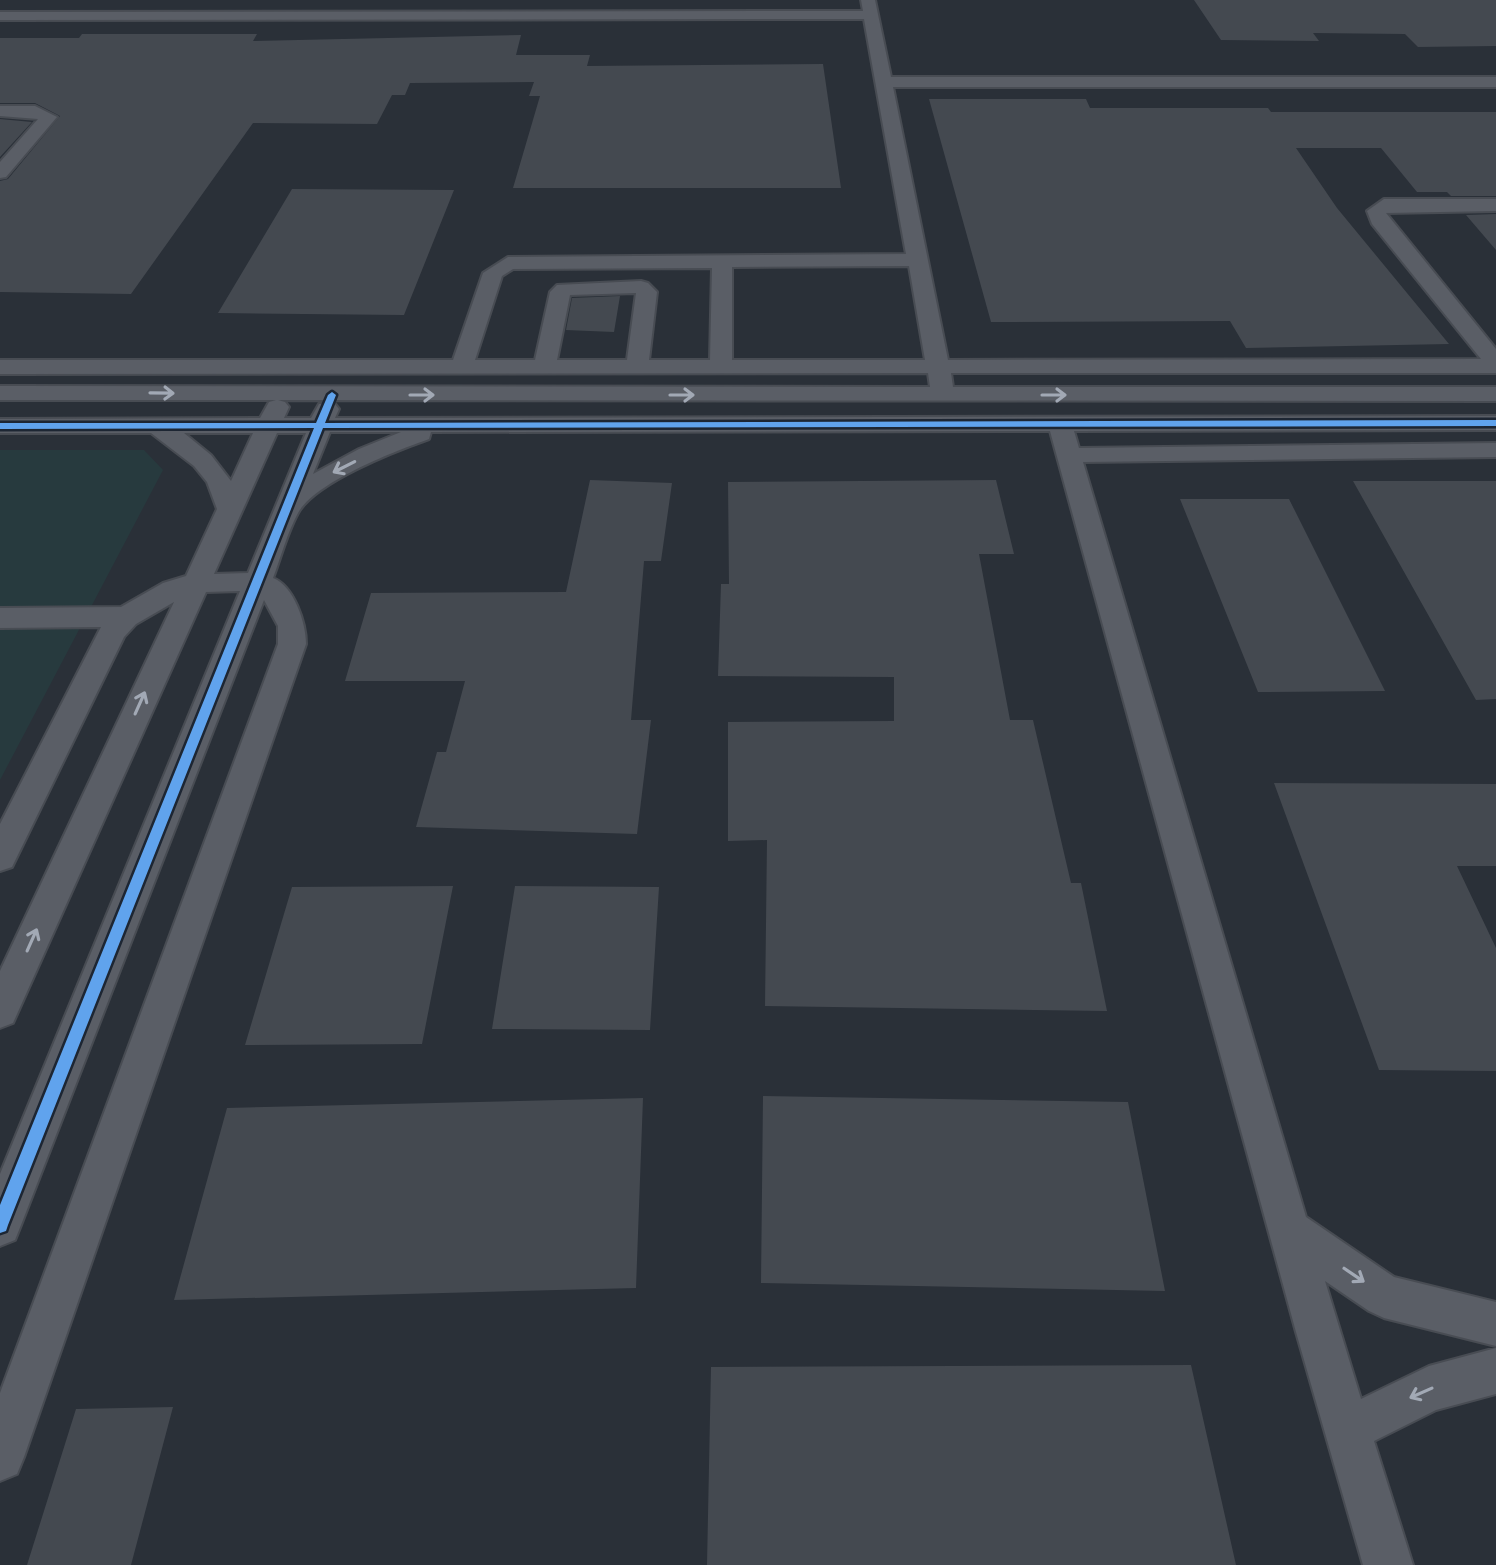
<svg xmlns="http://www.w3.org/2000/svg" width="1496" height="1565" font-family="Ubuntu,sans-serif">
	<rect width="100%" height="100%" fill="#2a3038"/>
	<!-- green -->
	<path fill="#273a3e" d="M0,450H144L163,470L0,780Z"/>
	<!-- building -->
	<path fill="#444950" d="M1194,0H1496V46L1418,47L1405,34L1313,33L1319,41L1221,40Z
		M82,34H257L253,41L521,35L516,55H590L587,66L823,64L841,188H513L540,96H529L534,82L410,83L405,95H392L377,124L253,123L131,294L0,292V181L8,179L60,116L35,103H0V38H79Z
		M929,99H1086L1090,108H1268L1271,112H1496V196H1451L1447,192H1417L1381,148H1296L1337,208L1449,344L1246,348L1230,321L991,322Z
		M0,119L32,122L0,157Z
		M292,189L454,190L404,315L218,313Z
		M1496,214V250L1466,215Z
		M620,296L614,332L566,330L572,298Z
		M590,480L672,483L661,561H644L631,720H651L637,834L416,827L437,752H446L465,681H345L371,593L566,592Z
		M996,480L1014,554H979L1010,720H1033L1071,883H1081L1107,1011L765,1006L767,840L728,841V722L894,721V677L718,676L721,584H729L728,482Z
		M1353,481H1496V699L1476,700Z
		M1180,499H1289L1385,691L1258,692Z
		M1274,783L1496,784V866H1457L1496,948V1071L1379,1070Z
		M453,886L422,1044L245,1045L292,887Z
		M515,886L659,887L650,1030L492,1029Z
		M763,1096L1128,1102L1165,1291L761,1283Z
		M643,1098L636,1288L174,1300L227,1108Z
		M1191,1365L1236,1565H707L711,1367Z
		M173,1407L131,1565H27L76,1409Z"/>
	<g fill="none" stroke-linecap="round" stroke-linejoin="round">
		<!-- minor casing -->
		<g stroke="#484c53" stroke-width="4">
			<path id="minor" d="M861,0H875L891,77H1496V87H893L948,360L1481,359L1372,224L1367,211L1384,199H1496V211L1386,213L1496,349V373H951L953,387H1496V401L278,400L285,402L289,407L284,418H311L319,404H335L339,409L335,418L1496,416V430L1074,431L1079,448L1496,443V457L1083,462L1306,1217L1394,1277L1496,1302V1346L1384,1318L1369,1311L1325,1281L1361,1399L1429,1366L1496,1348V1394L1436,1410L1374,1441L1413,1565H1363L1296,1332L1050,431L431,432L429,439C395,451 315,482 298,513C287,533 281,557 273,578C294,586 306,623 306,644L24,1457L17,1474L0,1481V1393L278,644V626L264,600L21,1225L15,1240L0,1246V1174L240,591L206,592L13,1023L0,1028V971L174,602L136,624L124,637L12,867L0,871V824L101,627L0,628V608L121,607L163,583L186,576L217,509L207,482L194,466L151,433H0V419L260,418L269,402L276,400H0V386L930,387L928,373L0,374V360H453L483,273L508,257L906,254L864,19L0,20V12L863,11ZM909,266L925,360H732V267ZM712,268L710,360H649L657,292L648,283L641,281L557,285L550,292L535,360H475L502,276L513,269ZM636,293L627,360H557L570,295ZM330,432H401L359,449L313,474ZM184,433H253L231,481L211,455ZM277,433H306L248,573L214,574Z
				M0,106H35L57,117L6,177L0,178V162L38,119L0,116Z"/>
		</g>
		<!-- minor -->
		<use href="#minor" fill="#5a5e66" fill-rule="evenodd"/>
		<!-- cycleway casing -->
		<g stroke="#1d2633" stroke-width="5">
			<path id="cycleway" d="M332,392L336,395L325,423L1496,420V426L323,428L8,1225L6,1231L0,1233V1205L314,428L0,429V423H316L328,395Z"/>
		</g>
		<!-- cycleway -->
		<use href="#cycleway" fill="#60a3ed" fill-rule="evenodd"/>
	</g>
	<!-- one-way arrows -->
	<defs><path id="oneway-shaft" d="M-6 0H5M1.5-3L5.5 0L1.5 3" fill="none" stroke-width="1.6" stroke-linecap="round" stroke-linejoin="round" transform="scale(2)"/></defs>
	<g stroke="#a2a9b5">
		<use href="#oneway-shaft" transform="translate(162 393) rotate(1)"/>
		<use href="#oneway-shaft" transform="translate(422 395)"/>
		<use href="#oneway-shaft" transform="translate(682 395)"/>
		<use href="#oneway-shaft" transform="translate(1054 395)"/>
		<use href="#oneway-shaft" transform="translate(344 467) rotate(153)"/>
		<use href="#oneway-shaft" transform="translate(140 703) rotate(-66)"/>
		<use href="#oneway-shaft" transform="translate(32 940) rotate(-66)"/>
		<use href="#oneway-shaft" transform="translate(1354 1275) rotate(34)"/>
		<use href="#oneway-shaft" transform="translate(1421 1393) rotate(156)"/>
	</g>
</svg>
